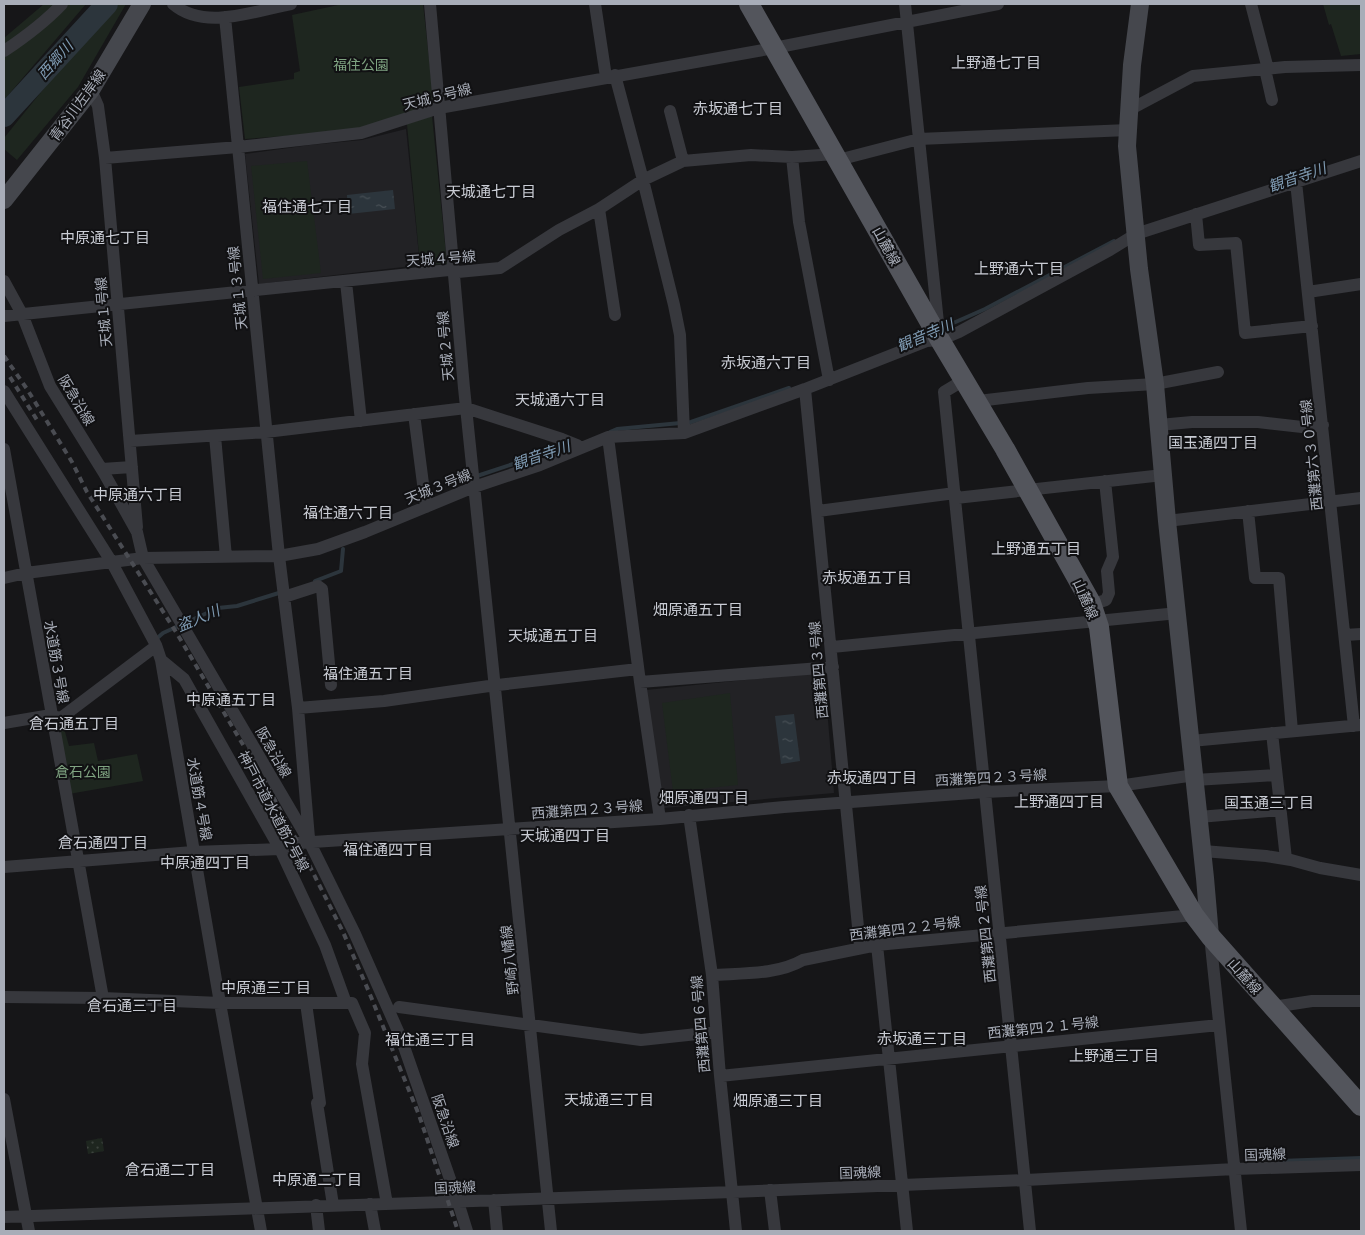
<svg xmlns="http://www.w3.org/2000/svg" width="1365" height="1235" font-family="Inter,'Noto Sans JP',sans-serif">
	<defs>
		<pattern id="garden-dots" width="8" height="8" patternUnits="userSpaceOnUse" patternTransform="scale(1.25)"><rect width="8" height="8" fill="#1e261f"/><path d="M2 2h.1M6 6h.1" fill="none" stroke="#3c433d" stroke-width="1.8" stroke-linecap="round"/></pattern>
		<pattern id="water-ripples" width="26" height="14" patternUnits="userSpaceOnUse" patternTransform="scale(1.25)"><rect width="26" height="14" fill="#2c353c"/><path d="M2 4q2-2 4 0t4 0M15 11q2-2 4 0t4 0" fill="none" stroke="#485056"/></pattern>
	</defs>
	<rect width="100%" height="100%" fill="#161618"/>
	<!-- built -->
	<path fill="#222225" d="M406,129L420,265L259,284L245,154L310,145L362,140Z
		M824,672L834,793L664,808L646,690Z"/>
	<!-- park -->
	<path fill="#1e261f" d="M44,4H86L4,100V38Z
		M112,4H126L78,87L17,160L4,149V138Z
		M343,4H423L434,104L355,131L245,139L239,87L294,79V73L300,71L292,15Z
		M1323,4H1361V54L1341,56L1331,24L1329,25Z
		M432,116L447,264L420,265L407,124Z
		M307,161L321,273L263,279L251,166Z
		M730,693L738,785L673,792L662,703Z
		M62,721L69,746L94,743L98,761L137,754L143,781L69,794L56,726Z"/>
	<!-- garden -->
	<path fill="url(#garden-dots)" d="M102,1138L104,1151L88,1154L86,1141Z"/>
	<!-- water -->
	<path fill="url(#water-ripples)" d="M393,190L395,209L348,214L347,195Z
		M794,714L800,761L781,764L775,716Z"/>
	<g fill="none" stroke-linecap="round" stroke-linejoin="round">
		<!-- stream -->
		<path stroke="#2c353c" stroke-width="4" d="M942,328L985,309L1114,241
			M914,340L928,334
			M610,432L617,429L691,422L789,388
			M477,476L567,446
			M315,581L341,571L343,549
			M155,640L163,633L218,608L237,606L282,592
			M1280,1161L1361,1158"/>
		<!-- river -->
		<path stroke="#2c353c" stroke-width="22" d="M4,116L107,4"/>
		<!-- street -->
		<path stroke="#37383d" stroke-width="12" d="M173,4C204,31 255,11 291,4
			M430,4L464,388L551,1231
			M595,4L606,77
			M905,4L939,332
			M1251,4L1268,69
			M225,17L279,556L298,708L309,838
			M4,51C25,37 44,23 62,4
			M1265,69L1272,100
			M615,75L643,180L674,305L680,335L684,433
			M91,90L98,106L105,158L137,527
			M1129,110L1193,76L1285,67L1361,65
			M670,111L683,161
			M792,157L799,222L829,380
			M105,158L238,147L361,133L439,108L774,48L998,4
			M838,160L919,139L1128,130
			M1296,182L1354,726
			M599,209L615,315
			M1196,214L1199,245L1236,243L1245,333L1312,326
			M4,281L22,314L50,386L104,473L137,532L143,558L310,843L355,934L401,1038L458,1202L467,1231
			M346,282L361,421
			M1308,292L1361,284
			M4,316L449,270L458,272L500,268L559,230L599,209L643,180L683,161L751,155L792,157L835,154
			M964,380L944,392L1030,1231
			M805,389L860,947
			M4,391L111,561L156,645L161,660L184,679L280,849L325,945L346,1003
			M978,401L1088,388L1155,384L1218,372
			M414,414L426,507
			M1159,425L1192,422H1258L1302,427L1323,425
			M215,436L226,557
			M608,437L640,682L660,819
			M130,441L266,432L466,408L562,439L577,445L580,448
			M4,449L103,998
			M102,469L132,467
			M956,498L1163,475
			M818,511L955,493
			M1248,511L1255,578H1279L1292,731
			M1167,521L1361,498
			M4,578L26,573L143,558L279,556L318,549L365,532L474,487L540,465L608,437L684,433L805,389L927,341L940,340L959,332L1110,250L1136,234L1361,161
			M284,597L318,586L322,589L331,685
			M1091,603L1100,602L1106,600L1109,593L1107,571L1113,557L1105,481
			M1345,635L1361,634
			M832,647L1178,613
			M161,660L220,1003L261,1231
			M640,682L833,667
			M298,708L384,701L489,686L638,669
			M52,718L62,717L156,646
			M4,723L51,715
			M1272,733L1286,859
			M1191,741L1361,725
			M1195,780L1276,775
			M689,815L712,975L720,1076L736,1231
			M1199,817L1281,810
			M1203,851L1266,856L1291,860L1320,868L1361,875
			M4,867L193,852L280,849L298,843L660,819L784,807L985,792L1118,786L1195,775
			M1210,936L1241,1231
			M877,945L907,1231
			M712,975C742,973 777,975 803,960L877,945L1194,915
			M4,997L103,998L220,1003H352L365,1033L362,1064L387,1204
			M306,1003L320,1103
			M399,1007L641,1040L716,1032
			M1273,1007L1312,1001H1361
			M720,1076L1219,1025
			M4,1099L29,1231
			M317,1103L333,1205
			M770,1190L775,1231
			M494,1200L497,1231
			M370,1204L375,1231
			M316,1205L319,1231
			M4,1217L733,1192L1026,1180L1235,1169L1361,1165"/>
		<!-- secondary -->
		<path stroke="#45474d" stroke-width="18" d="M1140,4L1132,65L1127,146L1139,269L1155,384L1167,521L1205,878L1210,936
			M4,200L91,90L142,4"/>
		<!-- primary -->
		<path stroke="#53555c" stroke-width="20" d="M749,4L940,340L1005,449L1091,603L1099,627L1118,786L1194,915L1210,936L1361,1106"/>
		<!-- rail -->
		<path stroke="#4a4c52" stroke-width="4" stroke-dasharray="6 5" stroke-linecap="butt" d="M4,356L27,389L72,462L87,492L176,632L264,780L298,843L343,932L369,992L419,1115L458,1231
			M10,377L37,420"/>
	</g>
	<g text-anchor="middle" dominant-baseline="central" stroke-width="4" stroke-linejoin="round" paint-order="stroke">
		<!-- park labels -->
		<g font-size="14" fill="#7fa381" stroke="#111113">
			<text x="361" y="64">福住公園</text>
			<text x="83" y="771">倉石公園</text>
		</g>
		<!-- street labels -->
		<g font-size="14" fill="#a8adb8" stroke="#111113">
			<text transform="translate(437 96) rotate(-14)">天城５号線</text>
			<text transform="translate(77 105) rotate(-54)">青谷川左岸線</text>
			<text transform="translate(887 246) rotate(61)">山麓線</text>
			<text transform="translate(441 258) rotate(-4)">天城４号線</text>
			<text transform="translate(237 288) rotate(-96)">天城１３号線</text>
			<text transform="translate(103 312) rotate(-95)">天城１号線</text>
			<text transform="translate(445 346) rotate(-95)">天城２号線</text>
			<text transform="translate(77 400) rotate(59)">阪急沿線</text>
			<text transform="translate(1311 455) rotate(-96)">西灘第六３０号線</text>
			<text transform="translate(438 486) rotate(-22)">天城３号線</text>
			<text transform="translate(1086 599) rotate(66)">山麓線</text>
			<text transform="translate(57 662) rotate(80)">水道筋３号線</text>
			<text transform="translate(818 670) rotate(-95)">西灘第四３号線</text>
			<text transform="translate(274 752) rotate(60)">阪急沿線</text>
			<text transform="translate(991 777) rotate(-3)">西灘第四２３号線</text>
			<text transform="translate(200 799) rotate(80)">水道筋４号線</text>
			<text transform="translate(587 809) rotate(-4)">西灘第四２３号線</text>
			<text transform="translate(274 811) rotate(62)">神戸市道水道筋2号線</text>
			<text transform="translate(905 928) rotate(-7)">西灘第四２２号線</text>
			<text transform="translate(985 934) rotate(-96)">西灘第四２号線</text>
			<text transform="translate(509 960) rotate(-96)">野崎八幡線</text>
			<text transform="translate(1245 976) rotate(48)">山麓線</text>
			<text transform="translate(700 1024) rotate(-95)">西灘第四６号線</text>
			<text transform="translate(1043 1027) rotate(-6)">西灘第四２１号線</text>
			<text transform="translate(446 1121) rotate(71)">阪急沿線</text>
			<text transform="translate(1265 1154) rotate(-2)">国魂線</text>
			<text transform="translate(860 1172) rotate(-2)">国魂線</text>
			<text transform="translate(455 1187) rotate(-3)">国魂線</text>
		</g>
		<!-- water labels -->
		<g font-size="15" font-style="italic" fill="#7f9bb3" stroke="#111113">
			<text transform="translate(55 60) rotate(-48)">西郷川</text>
			<text transform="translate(1297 177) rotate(-19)">観音寺川</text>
			<text transform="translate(925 335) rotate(-23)">観音寺川</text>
			<text transform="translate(541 455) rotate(-19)">観音寺川</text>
			<text transform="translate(198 618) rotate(-23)">盗人川</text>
		</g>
		<!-- neighbourhood labels -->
		<g font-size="15" fill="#c9ccd4" stroke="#111113">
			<text x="996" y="62">上野通七丁目</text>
			<text x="738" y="108">赤坂通七丁目</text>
			<text x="491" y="191">天城通七丁目</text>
			<text x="307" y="206">福住通七丁目</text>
			<text x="105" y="237">中原通七丁目</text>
			<text x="1019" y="268">上野通六丁目</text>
			<text x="766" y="362">赤坂通六丁目</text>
			<text x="560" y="399">天城通六丁目</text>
			<text x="1213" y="442">国玉通四丁目</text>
			<text x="138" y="494">中原通六丁目</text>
			<text x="348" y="512">福住通六丁目</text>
			<text x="1036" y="548">上野通五丁目</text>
			<text x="867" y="577">赤坂通五丁目</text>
			<text x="698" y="609">畑原通五丁目</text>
			<text x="553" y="635">天城通五丁目</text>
			<text x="368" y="673">福住通五丁目</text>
			<text x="231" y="699">中原通五丁目</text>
			<text x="74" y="723">倉石通五丁目</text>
			<text x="872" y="777">赤坂通四丁目</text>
			<text x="704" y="797">畑原通四丁目</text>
			<text x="1059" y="801">上野通四丁目</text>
			<text x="1269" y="802">国玉通三丁目</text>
			<text x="565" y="835">天城通四丁目</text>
			<text x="103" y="842">倉石通四丁目</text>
			<text x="388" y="849">福住通四丁目</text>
			<text x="205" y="862">中原通四丁目</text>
			<text x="266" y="987">中原通三丁目</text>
			<text x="132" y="1005">倉石通三丁目</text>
			<text x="922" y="1038">赤坂通三丁目</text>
			<text x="430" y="1039">福住通三丁目</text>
			<text x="1114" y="1055">上野通三丁目</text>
			<text x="609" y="1099">天城通三丁目</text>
			<text x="778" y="1100">畑原通三丁目</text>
			<text x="170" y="1169">倉石通二丁目</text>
			<text x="317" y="1179">中原通二丁目</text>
		</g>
	</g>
	<!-- border -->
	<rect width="1365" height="1235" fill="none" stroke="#a8adb8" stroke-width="10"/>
</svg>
